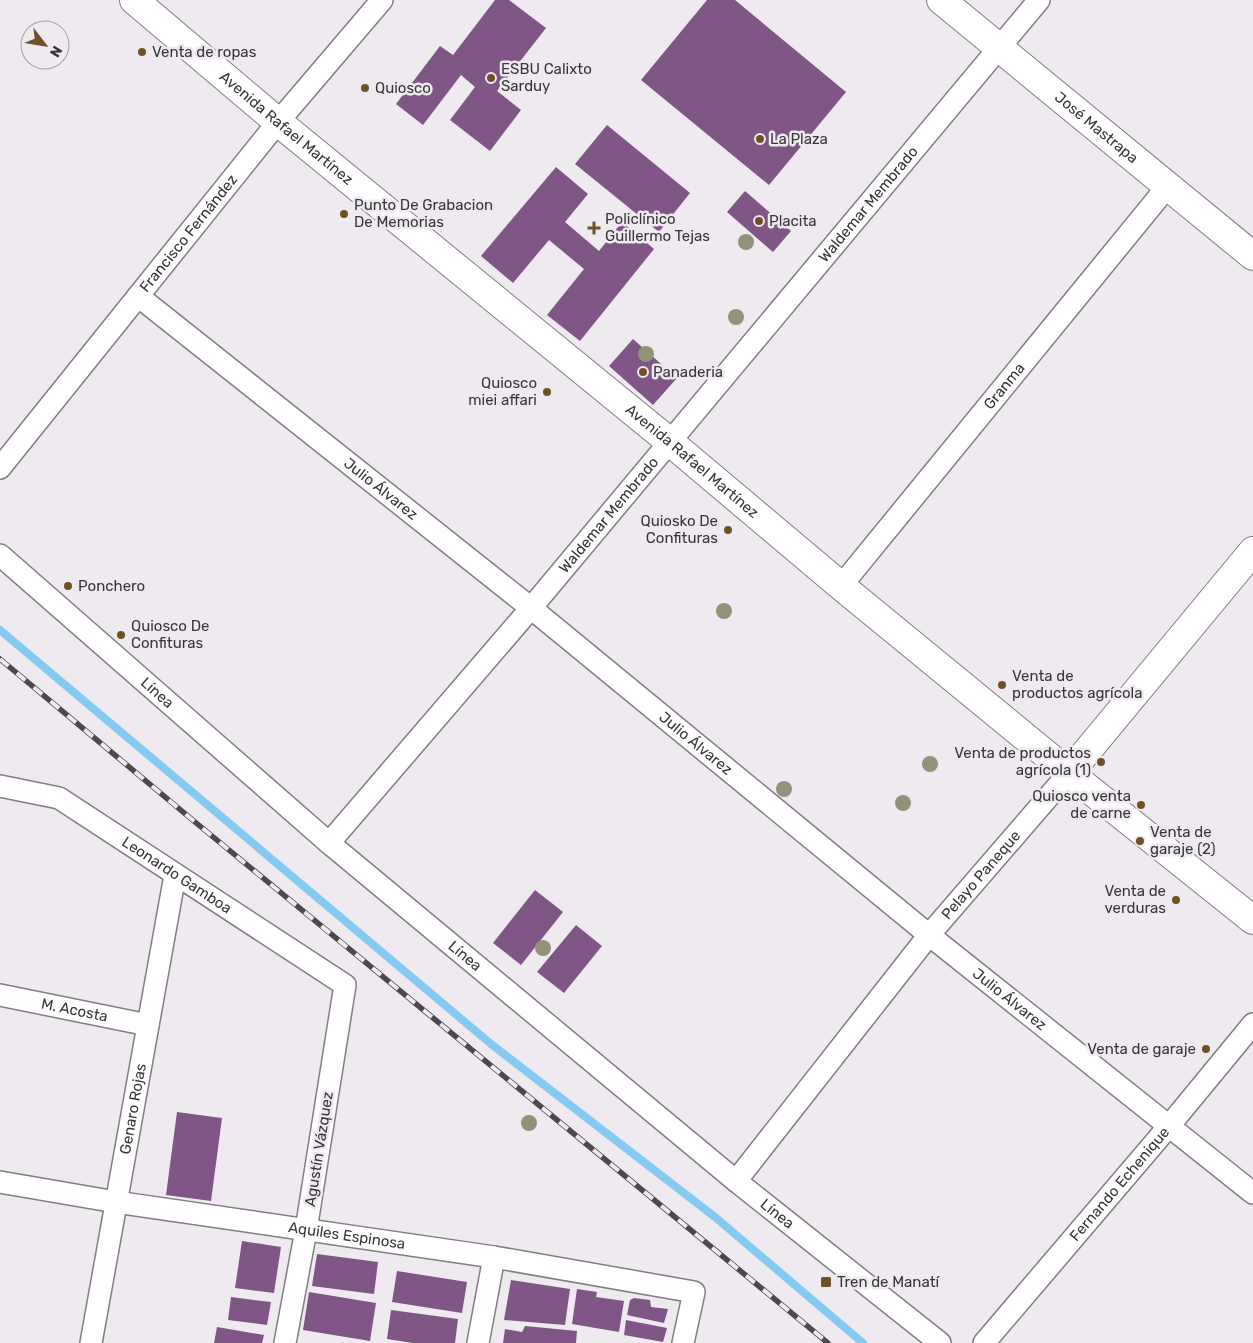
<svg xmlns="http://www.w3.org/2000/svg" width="1253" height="1343" font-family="Rubik,sans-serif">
	<rect width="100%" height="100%" fill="#efe9f0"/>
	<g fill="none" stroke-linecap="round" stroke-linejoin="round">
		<!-- stream -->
		<path stroke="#86caf1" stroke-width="8" d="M0,630L491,1044L715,1217L863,1343"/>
	</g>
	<!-- building -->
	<path fill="#7f5686" d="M495,0H509L546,28L497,91L521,110L490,151L450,120L475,87L461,75L423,125L396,104L440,46L453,55Z
		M707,0H735L846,92L769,185L641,80Z
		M607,125L690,193L659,232L575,164Z
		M556,167L588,194L565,222L599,251L622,222L654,249L580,341L547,315L584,269L549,240L513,283L481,256Z
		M745,191L791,231L773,252L727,212Z
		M633,339L677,378L653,405L609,366Z
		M535,890L563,912L521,965L493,943Z
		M576,925L602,946L564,993L537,972Z
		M177,1112L222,1118L211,1201L166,1195Z
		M242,1241L281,1247L274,1293L235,1288Z
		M317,1254L378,1262L374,1294L312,1286Z
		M397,1271L467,1282L462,1313L392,1302Z
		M511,1280L570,1289L565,1325L504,1320Z
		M577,1289L597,1292L596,1297L624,1301L619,1332L572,1324Z
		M309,1292L376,1303L370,1341L303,1330Z
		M231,1297L271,1302L267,1325L228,1320Z
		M634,1298L650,1300L651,1307L668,1309L664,1323L627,1315L630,1300Z
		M391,1310L458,1319L455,1343H413L387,1339Z
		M626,1320L667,1328L663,1342L624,1335Z
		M525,1326L577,1331L576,1343H503L505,1329L522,1332Z
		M217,1327L264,1335L262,1343H214Z"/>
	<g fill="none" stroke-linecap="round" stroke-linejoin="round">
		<!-- street casing -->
		<g stroke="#827d83" stroke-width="24">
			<g id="street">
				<path id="s1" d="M138,296L531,608L929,935L1253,1193"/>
				<path id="s2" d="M0,468L278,122L382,0"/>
				<path id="s3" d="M0,555L329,843L736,1181L940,1343"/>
				<path id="s4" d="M841,586L1167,187"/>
				<path id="s5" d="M0,786L59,798L345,985L306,1230L285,1343"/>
				<path id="s6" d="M329,843L531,608L1039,0"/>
				<path id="s7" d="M0,995L148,1025"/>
				<path id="s8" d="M736,1181L929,935L1069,773"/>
				<path id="s9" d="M0,1182L116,1202L494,1257L694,1292L683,1343"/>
				<path id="s10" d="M91,1343L175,875"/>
				<path d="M478,1343L494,1257"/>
				<path id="s11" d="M984,1343L1169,1126L1253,1024"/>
			</g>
		</g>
		<!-- secondary casing -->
		<g stroke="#827d83" stroke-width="30">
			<g id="secondary">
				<path id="s12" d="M134,0L278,122L670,442L841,586L1069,773L1253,920"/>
				<path id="s13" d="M941,0L1253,256"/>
				<path d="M1069,773L1253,551"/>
			</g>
		</g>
		<!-- street -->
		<use href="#street" stroke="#fff" stroke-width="21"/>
		<!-- secondary -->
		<use href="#secondary" stroke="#fff" stroke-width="28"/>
		<!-- rail casing -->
		<g stroke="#4c494d" stroke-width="5.5">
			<path id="rail" d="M0,659L195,822L828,1343"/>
		</g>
		<!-- rail -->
		<use href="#rail" stroke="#efe9f0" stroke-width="4" stroke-dasharray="11" stroke-linecap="butt"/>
	</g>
	<!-- trees -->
	<g fill="#929179">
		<circle cx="746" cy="242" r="8"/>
		<circle cx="736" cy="317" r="8"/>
		<circle cx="646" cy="354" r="8"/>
		<circle cx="724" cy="611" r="8"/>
		<circle cx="930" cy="764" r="8"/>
		<circle cx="784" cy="789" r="8"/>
		<circle cx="903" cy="803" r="8"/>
		<circle cx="543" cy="948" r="8"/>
		<circle cx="529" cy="1123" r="8"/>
	</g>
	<!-- markers -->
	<g fill="#705126" stroke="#efe9f0" stroke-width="2">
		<circle cx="142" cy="52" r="5"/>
		<circle cx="491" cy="78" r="5"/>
		<circle cx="365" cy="88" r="5"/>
		<circle cx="760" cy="139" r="5"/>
		<circle cx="344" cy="214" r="5"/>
		<circle cx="759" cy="221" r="5"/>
		<path d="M591.5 220.5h5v5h5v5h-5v5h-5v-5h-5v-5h5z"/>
		<circle cx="643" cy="372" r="5"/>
		<circle cx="547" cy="392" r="5"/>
		<circle cx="728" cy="530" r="5"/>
		<circle cx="68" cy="586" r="5"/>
		<circle cx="121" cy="635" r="5"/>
		<circle cx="1002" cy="685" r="5"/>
		<circle cx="1101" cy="762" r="5"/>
		<circle cx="1141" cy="805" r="5"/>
		<circle cx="1140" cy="841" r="5"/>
		<circle cx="1176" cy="900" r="5"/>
		<circle cx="1206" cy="1049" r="5"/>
		<rect x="820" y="1276" width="12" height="12" rx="2.5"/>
	</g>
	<g text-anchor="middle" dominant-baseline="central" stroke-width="5" stroke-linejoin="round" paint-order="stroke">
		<!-- poi labels -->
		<g font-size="15" fill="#383639" stroke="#efe9f0" text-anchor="start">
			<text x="152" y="52">Venta de ropas</text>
			<text x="501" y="69">ESBU Calixto<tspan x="501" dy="17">Sarduy</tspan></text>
			<text x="375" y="88">Quiosco</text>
			<text x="770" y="139">La Plaza</text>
			<text x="354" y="205">Punto De Grabacion<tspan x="354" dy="17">De Memorias</tspan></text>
			<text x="605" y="219">Policlínico<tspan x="605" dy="17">Guillermo Tejas</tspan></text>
			<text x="769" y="221">Placita</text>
			<text x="653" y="372">Panaderia</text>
			<text x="537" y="383" text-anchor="end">Quiosco<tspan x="537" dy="17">miei affari</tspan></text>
			<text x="718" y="521" text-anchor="end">Quiosko De<tspan x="718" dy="17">Confituras</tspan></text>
			<text x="78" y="586">Ponchero</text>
			<text x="131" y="626">Quiosco De<tspan x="131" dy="17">Confituras</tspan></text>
			<text x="1012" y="676">Venta de<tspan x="1012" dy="17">productos agrícola</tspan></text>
			<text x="1091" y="753" text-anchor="end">Venta de productos<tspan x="1091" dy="17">agrícola (1)</tspan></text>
			<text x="1131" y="796" text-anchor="end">Quiosco venta<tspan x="1131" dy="17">de carne</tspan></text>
			<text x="1150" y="832">Venta de<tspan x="1150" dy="17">garaje (2)</tspan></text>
			<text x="1166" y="891" text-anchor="end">Venta de<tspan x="1166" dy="17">verduras</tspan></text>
			<text x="1196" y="1049" text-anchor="end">Venta de garaje</text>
			<text x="837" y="1282">Tren de Manatí</text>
		</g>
		<!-- street labels -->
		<g font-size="15" fill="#383639" stroke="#efe9f0">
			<text stroke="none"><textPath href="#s12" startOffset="199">Avenida Rafael Martínez</textPath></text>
			<text stroke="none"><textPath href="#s13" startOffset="201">José Mastrapa</textPath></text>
			<text stroke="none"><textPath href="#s6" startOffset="836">Waldemar Membrado</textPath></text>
			<text stroke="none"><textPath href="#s2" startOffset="301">Francisco Fernández</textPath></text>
			<text stroke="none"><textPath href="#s4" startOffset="258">Granma</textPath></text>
			<text stroke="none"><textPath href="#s12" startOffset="724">Avenida Rafael Martínez</textPath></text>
			<text stroke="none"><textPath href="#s1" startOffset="310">Julio Álvarez</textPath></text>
			<text stroke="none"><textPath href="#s6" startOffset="431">Waldemar Membrado</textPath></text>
			<text stroke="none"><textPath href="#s3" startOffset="209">Línea</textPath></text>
			<text stroke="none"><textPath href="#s1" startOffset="715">Julio Álvarez</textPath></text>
			<text stroke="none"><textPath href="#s8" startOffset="392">Pelayo Paneque</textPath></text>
			<text stroke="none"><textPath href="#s5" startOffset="201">Leonardo Gamboa</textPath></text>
			<text stroke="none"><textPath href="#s3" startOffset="614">Línea</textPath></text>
			<text stroke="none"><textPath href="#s1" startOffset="1120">Julio Álvarez</textPath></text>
			<text stroke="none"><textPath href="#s7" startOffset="76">M. Acosta</textPath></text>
			<text stroke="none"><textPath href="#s10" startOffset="238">Genaro Rojas</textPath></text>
			<text transform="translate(319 1149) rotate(-81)">Agustín Vázquez</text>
			<text stroke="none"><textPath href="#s11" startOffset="209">Fernando Echenique</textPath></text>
			<text stroke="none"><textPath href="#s3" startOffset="1019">Línea</textPath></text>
			<text stroke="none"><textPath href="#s9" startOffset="351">Aquiles Espinosa</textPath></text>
		</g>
	</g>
	<!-- north arrow -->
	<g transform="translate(45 45) rotate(121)"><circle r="24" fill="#efe9f0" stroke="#a6a1a7"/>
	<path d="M0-4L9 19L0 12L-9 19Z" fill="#705126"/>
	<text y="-8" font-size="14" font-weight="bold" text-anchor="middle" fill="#383639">N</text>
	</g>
</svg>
